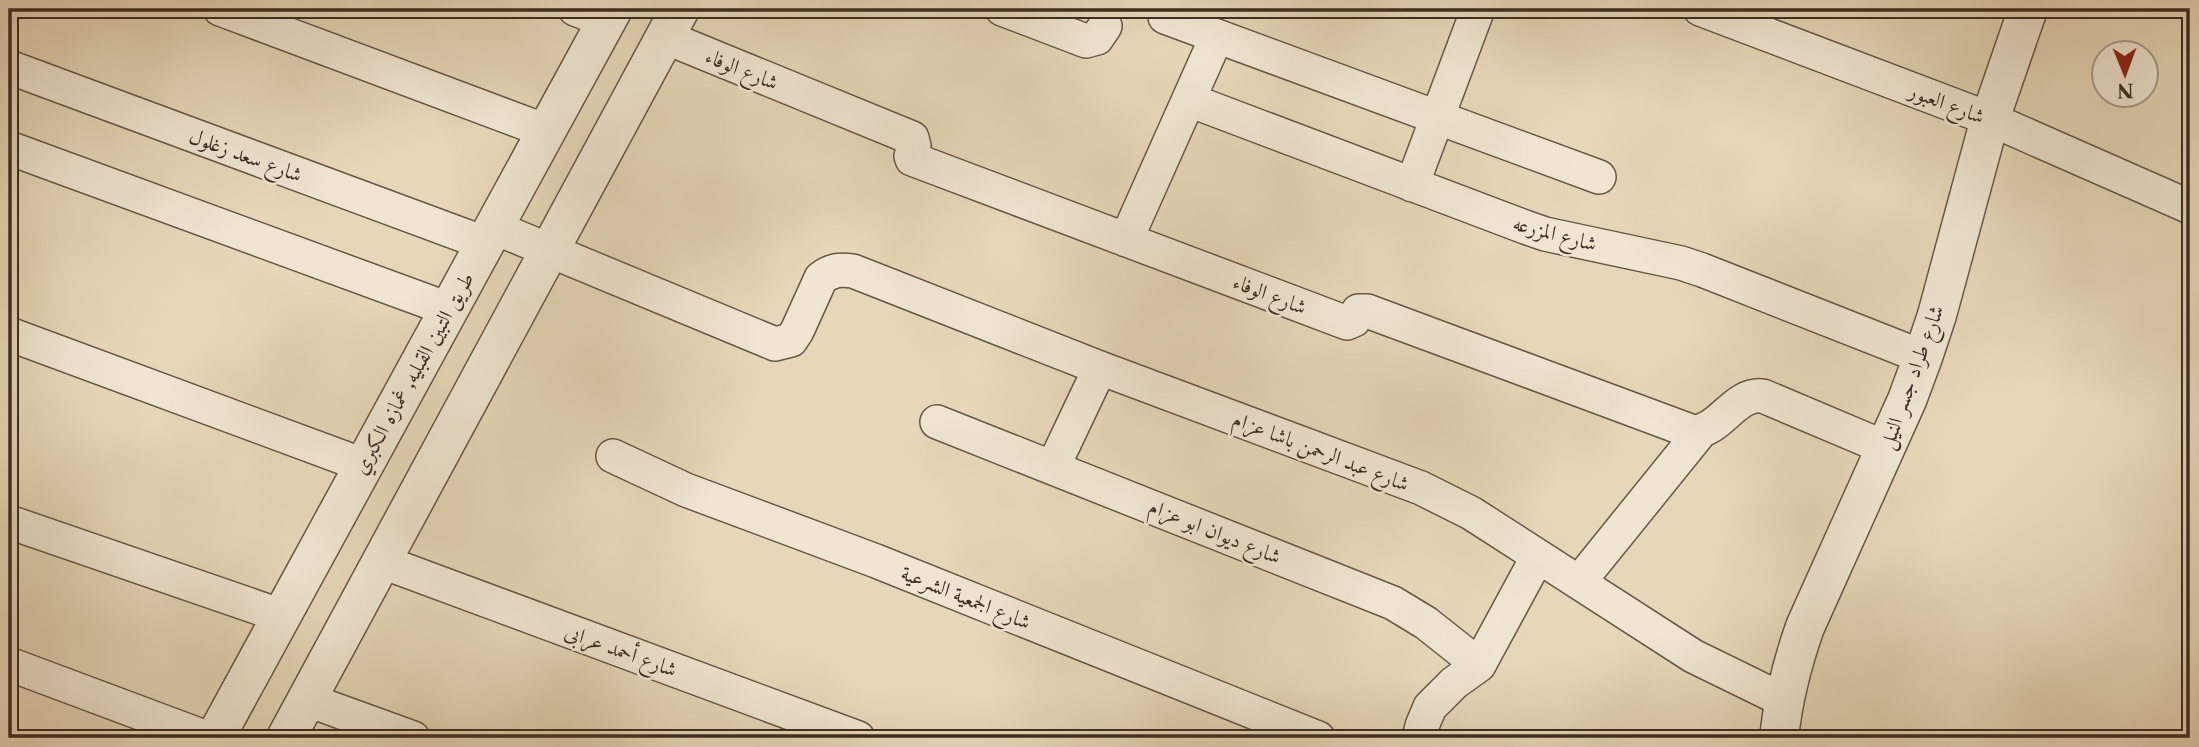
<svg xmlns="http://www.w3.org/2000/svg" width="2199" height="747" font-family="'Libre Caslon Text',Amiri,serif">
	<rect width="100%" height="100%" fill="#e6d7b8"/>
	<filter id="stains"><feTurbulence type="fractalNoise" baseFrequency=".00286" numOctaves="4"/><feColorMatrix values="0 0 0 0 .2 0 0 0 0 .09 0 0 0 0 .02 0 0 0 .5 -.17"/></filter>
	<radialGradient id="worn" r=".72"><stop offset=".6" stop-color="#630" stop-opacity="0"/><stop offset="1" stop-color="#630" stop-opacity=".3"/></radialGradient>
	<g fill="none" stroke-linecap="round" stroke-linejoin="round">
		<!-- minor casing -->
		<g stroke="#675848" stroke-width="36">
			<path id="minor" d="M220,9L546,131
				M575,9L606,21
				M1002,9L1086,41L1097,38L1105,26
				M1700,9L1990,119L2190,207
				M1165,17L1599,177
				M665,37L912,138L914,146L911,156L912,159L1347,323L1354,320L1358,311H1367L1693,432C1721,431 1735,392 1763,396L1886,448
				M9,67L484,243
				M1189,100L1525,227L1545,234L1681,263L1702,270L1923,357
				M9,148L448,309
				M1412,185L1478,9
				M493,227L775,344L791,340L797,331L821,278C832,270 840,269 853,271L1100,368L1421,488L1471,513L1693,656L1783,700
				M1126,240L1217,36
				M9,334L363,465
				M937,422L1393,603L1426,623L1479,665
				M613,456L686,490L876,561L1318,738
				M1053,467L1100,368
				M9,522L282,616
				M383,562L858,738
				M1579,582L1701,431
				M9,664L207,738
				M308,700L413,738
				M1419,738L1422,726L1430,707L1454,683L1479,665L1538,556"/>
		</g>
		<!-- tertiary casing -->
		<g stroke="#675848" stroke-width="41">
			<path id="tertiary" d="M215,738L613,9
				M286,738L680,9
				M1779,738C1783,699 1792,664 1805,627L1907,400L1923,357L1937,315L1990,119L2028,9"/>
		</g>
		<!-- minor -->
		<use href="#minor" stroke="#efe5d1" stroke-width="33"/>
		<!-- tertiary -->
		<use href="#tertiary" stroke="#efe5d1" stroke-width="38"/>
	</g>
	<g text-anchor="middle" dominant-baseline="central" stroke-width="5" stroke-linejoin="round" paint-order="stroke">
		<!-- street labels -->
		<g font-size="21" fill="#3d2d22" stroke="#efe5d1">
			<text transform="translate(742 69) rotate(22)">شارع الوفاء</text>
			<text transform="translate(1947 103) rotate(21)">شارع العبور</text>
			<text transform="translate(246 155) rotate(20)">شارع سعد زغلول</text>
			<text transform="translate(1555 233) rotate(15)">شارع المزرعه</text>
			<text transform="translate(1270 294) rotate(21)">شارع الوفاء</text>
			<text transform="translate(413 373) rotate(-61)">طريق التبين القبليه, غمازه الكبري</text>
			<text transform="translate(1911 377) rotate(-70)">شارع طراد جسر النيل</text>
			<text transform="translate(1321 451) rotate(21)">شارع عبد الرحمن باشا عزام</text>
			<text transform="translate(1215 531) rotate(22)">شارع ديوان ابو عزام</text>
			<text transform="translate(966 597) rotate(22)">شارع الجمعية الشرعية</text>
			<text transform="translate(621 650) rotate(20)">شارع أحمد عرابى</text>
		</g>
	</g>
	<!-- margin -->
	<rect width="2199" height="747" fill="none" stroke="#e6d7b8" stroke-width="35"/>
	<rect x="10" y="10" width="2178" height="726" fill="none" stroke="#3d2d22" stroke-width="3.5"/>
	<rect x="18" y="18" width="2164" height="712" fill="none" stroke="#3d2d22" stroke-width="2"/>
	<!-- north arrow -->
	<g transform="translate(2125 74) rotate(179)"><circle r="33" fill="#efe5d1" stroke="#a89b8b" stroke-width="2"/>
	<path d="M0-5L12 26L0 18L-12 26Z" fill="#8f2418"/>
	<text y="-10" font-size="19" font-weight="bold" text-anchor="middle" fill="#3d2d22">N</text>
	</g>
	<rect width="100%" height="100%" filter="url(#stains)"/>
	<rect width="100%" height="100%" fill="url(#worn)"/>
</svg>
